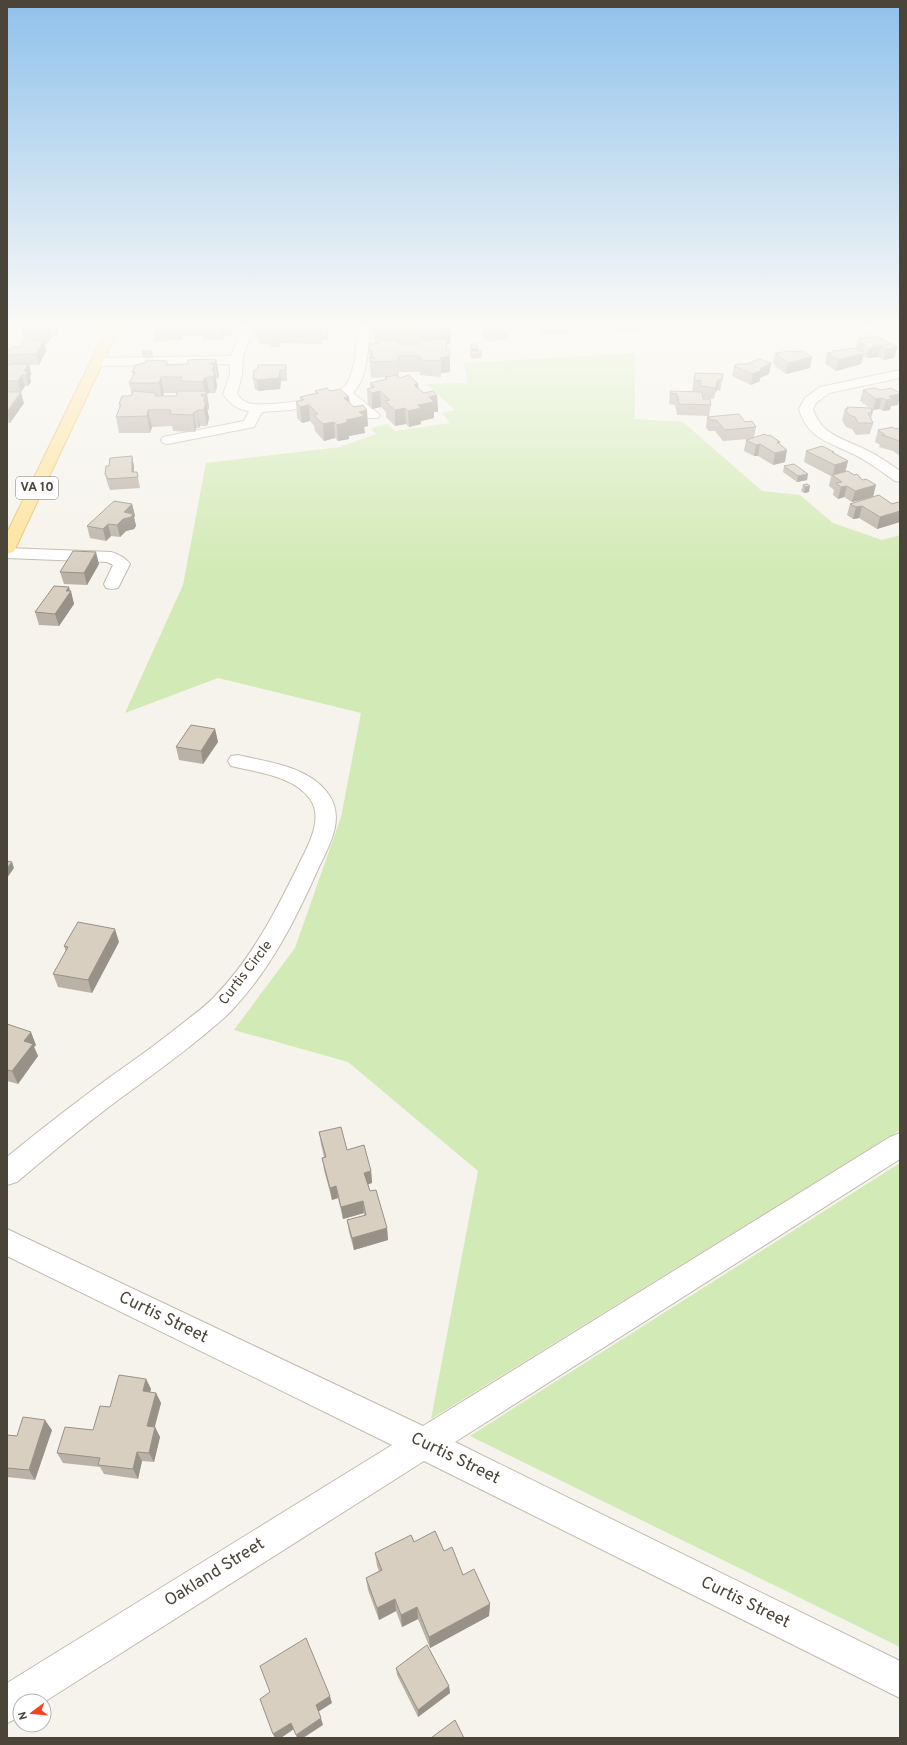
<svg xmlns="http://www.w3.org/2000/svg" width="907" height="1745" font-family="Overpass,sans-serif">
	<rect width="100%" height="100%" fill="#f6f3ec"/>
	<!-- green -->
	<path fill="#d2eab5" d="M635,353V419L683,422L762,491L800,495L833,523L882,540L900,535V1130L431,1419L478,1171L348,1062L234,1030L295,948L341,817L361,713L218,678L125,713L183,585L206,463L340,447L376,434L371,428L387,424L395,431L450,423L442,413L455,410L426,384L467,383L464,363Z
		M900,1163V1647L470,1436Z"/>
	<g fill="none" stroke-linecap="round" stroke-linejoin="round">
		<!-- minor casing -->
		<g stroke="#c2bbae" stroke-width="2">
			<path id="minor" d="M242,326H254L243,357L242,375L237,394C240,398 243,401 248,403C264,408 336,398 345,386C356,373 356,343 359,326H371C367,348 369,376 353,393L380,415L378,418H368L343,399L291,410L262,412L254,427L168,444L163,443L161,440L163,437L244,421L249,411C237,409 231,405 223,394L230,375V364L97,366L93,365L91,362L93,359L97,358L231,356Z
				M858,326H874L900,338V347L860,329Z
				M900,370V378L829,393L816,403L813,409C821,436 846,439 868,451C879,456 890,464 900,471V482L895,481C883,473 872,464 859,457C833,443 808,441 799,409L805,398L820,387Z
				M7,548L111,552C118,554 126,558 130,564L118,588L112,589L106,588L104,584L113,565L107,562L7,558Z
				M238,755C267,762 306,766 326,791C347,816 330,844 318,869C296,919 270,970 232,1010C224,1019 213,1027 204,1035C175,1059 144,1081 114,1103C81,1128 49,1155 17,1182L7,1185V1157C41,1129 75,1103 110,1077C136,1059 162,1040 187,1020C197,1012 207,1005 215,996C252,958 276,911 299,864C308,846 324,818 310,799C294,776 256,772 231,766L228,761L231,756Z
				M900,1133V1159L455,1442L900,1661V1698L424,1461L44,1702L20,1701V1717L7,1723V1683L392,1445L7,1256V1229L423,1426L890,1137Z"/>
		</g>
		<!-- major casing -->
		<g stroke="#e6c16a" stroke-width="2">
			<path id="major" d="M108,326H120L15,549L13,552L7,554V533Z"/>
		</g>
		<!-- minor -->
		<use href="#minor" fill="#fff" fill-rule="evenodd"/>
		<!-- major -->
		<use href="#major" fill="#ffe39c" fill-rule="evenodd"/>
	</g>
	<!-- wall -->
	<path fill="#bab2a6" fill-rule="evenodd" d="M21,326H57V328L58,333L56,336H52L48,343H45L46,351L39,365H29L31,374L30,377L31,382L28,386H25L21,392H7V367L8,365H7V355L9,350L21,347L28,340V338H23L20,328Z
		M152,326H232V330L231,336H225L221,340L202,339V336H183L181,340L155,341Z
		M254,326H328V340H322L321,344L280,343V347H269V344H259V337H255Z
		M373,326H451V343L447,344V349L450,356V372L441,373V377L420,375V372H399V377H398L399,378L418,384V388L424,393L437,395L438,412H434V418L421,421V424L409,427L406,424L395,426L386,417V412L381,407L372,409L368,405L367,389L370,388V383L385,380V377L371,378L369,351L375,344ZM402,343H420V344H402Z
		M482,326H507L509,330L508,340L488,341L487,339H484L482,333Z
		M540,326H568L569,329V334L542,335L540,329Z
		M611,326H642L641,331L618,332L617,329H612Z
		M858,338L897,347L894,358L884,360L878,357L867,358L863,356L861,364L836,371L825,364L827,353L832,352L833,351L856,348Z
		M471,344L478,349V350L482,353V358L472,359L470,356V351H471Z
		M152,351L153,358H143L142,353Z
		M793,352L812,357L810,368L786,374L775,366V364L773,363L775,353Z
		M216,359L219,375L218,379H216L217,387L215,393H209L207,394L209,407L208,410H207L209,418L207,426H200L199,428H196L195,432L173,431L172,426L152,427L150,433H119L116,417L120,408L119,404L128,396L132,395L129,383L133,375L132,372L141,364L167,361L168,365L187,364ZM164,393H177L176,396H163Z
		M771,363L769,374L760,378V381L751,385L732,376L734,366L747,364Z
		M286,365L287,375V381H281L280,389L258,391V390H255L253,379L257,370Z
		M695,373L723,374L720,391L717,390L715,393L714,399L702,398L703,399L711,405L709,416L677,415L675,405L669,404L670,391L700,392L692,391Z
		M874,388L898,405L891,406L890,410L883,411L879,409L873,410L872,409L873,411L871,419L873,423L870,434L856,435L852,429L846,427L842,420L845,409H846L847,407L870,408L860,401L863,390Z
		M315,391H330L349,397L350,403L368,426L364,427L365,433L349,436V439L338,441L335,438L324,441L315,431L314,426L310,421L302,423L297,418L296,402L300,401V397L316,393Z
		M7,392L24,403L10,423H7Z
		M707,417L745,422L756,427L754,437L779,444L785,462L773,465L758,456H754L744,451L746,440L749,439L723,441L715,431H709L706,428Z
		M900,428V456L893,451L879,447L880,445L875,442L878,430Z
		M806,451L834,452L833,453L848,461L845,472L860,477V478L873,497L852,502L844,497L838,499L833,495L834,490L829,486L831,476L804,462Z
		M132,456L134,467V472H137L140,488L110,490L108,485L105,474L109,466Z
		M784,466L807,480L797,482L783,472Z
		M807,484L809,492L804,493L801,491L803,485Z
		M900,503V522L877,529L859,518L853,519L847,515L850,504H892Z
		M132,504L135,516L134,517L136,526L134,529L126,531L120,537L111,536L106,541L90,538L87,526Z
		M99,564L87,585L64,584L60,572Z
		M69,587L74,604L59,626L39,625L35,612Z
		M215,729L218,742L203,764L179,760L176,747Z
		M119,942L92,993L58,987L53,974L66,952L64,946Z
		M7,1024L36,1045L34,1047L38,1056L18,1084L7,1081Z
		M319,1132L347,1150L371,1171L372,1183L368,1184L370,1191L387,1228L388,1240L354,1250L349,1232L347,1220L364,1216V1213L343,1219L338,1198L332,1200L324,1170L322,1158L324,1157L321,1144Z
		M146,1379L151,1389L150,1392L156,1393L161,1403L155,1427L160,1437L154,1462L142,1461L138,1479L104,1474L100,1467L63,1463L57,1453L93,1430L110,1407Z
		M52,1430L35,1480L7,1477V1435L17,1436Z
		M414,1542L444,1551L463,1575L490,1604L489,1616L430,1648L418,1619L402,1627L396,1611L379,1620L368,1590L366,1578L379,1571L377,1566L375,1553Z
		M396,1668L449,1686L450,1693L418,1717L397,1675Z"/>
	<!-- shaded-wall -->
	<path fill="#979187" d="M49,326L52,336L48,343L46,332Z
		M54,326H57V327L58,333L56,336Z
		M179,326H181L183,336L181,340Z
		M219,326H224L225,336L221,340Z
		M229,326H232V330L231,336Z
		M321,326L322,340L321,344L320,329Z
		M327,326H328V340Z
		M279,328L280,343V347L278,331Z
		M451,328V343L447,344V357L450,356V372L441,373V329Z
		M44,340L46,351L39,365L36,354Z
		M881,346L878,357L867,358L870,348Z
		M897,347L894,358L884,360L886,349Z
		M864,353L861,364L836,371L838,360Z
		M399,356V377L398,361Z
		M812,357L810,368L786,374L788,363Z
		M216,359L219,375L218,379L215,363Z
		M771,363L769,374L760,378V381L751,385L753,374L760,369Z
		M29,364L31,374L30,377L31,382L28,386L26,375L24,371Z
		M214,364L217,387L215,393L212,371Z
		M280,370L281,381L280,389L258,391L257,380Z
		M22,375L25,386L21,392L18,381Z
		M161,377L164,393L162,399L159,383Z
		M207,377L209,393L207,394L209,407L208,410L206,394H205L203,382L204,379Z
		M719,379L717,390L715,393L717,382Z
		M418,384L419,400L414,385Z
		M380,391L381,407L372,409V393Z
		M21,392L24,403L10,423L7,412Z
		M900,394V397L898,405L891,406L890,410L883,411L886,400L889,396Z
		M437,395L438,412H434V418L421,421V424L409,427L408,411L429,397Z
		M205,396L209,418L207,426L204,410V402Z
		M349,397L350,413L344,398Z
		M882,398L879,409L873,410L876,399Z
		M309,405L310,421L302,423L300,407Z
		M405,408L406,424L395,426V410Z
		M148,410L152,427L150,433L147,416Z
		M197,410L200,426L199,428L197,412Z
		M367,410L368,426L364,427L365,433L349,436V439L338,441L337,425L346,420L359,412Z
		M194,412L196,428L195,432L193,415Z
		M334,422L335,438L324,441L323,424Z
		M777,442H780L777,453L787,450L785,462L773,465Z
		M760,444L758,456H754L756,445Z
		M132,456L134,467V477L132,472Z
		M848,461L845,473L833,476L835,465Z
		M808,474L807,480L797,482L798,476Z
		M876,485L873,497L852,502L855,491Z
		M810,486L809,492L804,493L805,487Z
		M847,486L844,497L838,499L841,487Z
		M132,504L135,516L134,517L136,526L134,529L126,531L120,537L117,525L123,519L124,512Z
		M862,506L859,518L853,519L856,507Z
		M900,511V522L877,529L880,517Z
		M108,524L111,536L106,541L103,529Z
		M96,552L99,564L87,585L84,573Z
		M69,587L70,593L71,591L74,604L59,626L55,614L66,591Z
		M215,729L218,742L203,764L201,751Z
		M12,862L14,868L7,878V868Z
		M115,929L119,942L92,993L88,980Z
		M31,1032L36,1045L34,1047L38,1056L18,1084L12,1071L24,1041Z
		M371,1171L372,1183L366,1185L364,1173Z
		M336,1186L338,1198L332,1200L330,1188Z
		M363,1201L364,1213L343,1219L341,1207Z
		M387,1228L388,1240L354,1250L352,1238Z
		M146,1379L151,1389L147,1402L143,1391Z
		M156,1393L161,1403L152,1436L147,1426Z
		M45,1420L52,1430L35,1480L29,1470Z
		M155,1427L160,1437L154,1462L149,1453Z
		M137,1452L142,1461L138,1479L133,1469Z
		M395,1599L396,1611L379,1620L377,1608Z
		M490,1604L489,1616L430,1648L429,1637Z
		M417,1607L418,1619L402,1627L401,1615Z
		M449,1686L450,1693L418,1717V1710Z
		M330,1696L332,1703L318,1712L316,1705Z
		M321,1718L323,1725L303,1738H297L296,1735Z
		M291,1723L294,1729L281,1738H275L273,1734Z"/>
	<!-- building -->
	<path fill="#d8cfc1" stroke="#979187" d="M21,326H49L46,332L26,333L30,327L20,328Z
		M258,326H321L320,329L279,328L278,331L268,332V329H258Z
		M377,326H451V328L441,329V332H430V331H422V328H402L401,332L374,333L375,329L380,328H376Z
		M483,326H507L509,330L489,331L488,329H484Z
		M541,326H568L569,329L543,330Z
		M878,337L897,347L886,349L881,346L870,348L857,341L862,340L858,338Z
		M447,339L446,349H449L450,356L440,358V361L420,360V356H399L398,361L370,362V358H375L372,357V351H369L370,344L379,343V340L399,341V344H420V340Z
		M24,340H44L36,354L7,355V350H9L11,347H21Z
		M471,344H477L478,349H472Z
		M855,348L864,353L838,360L827,353L834,352L833,351Z
		M481,350L482,353L472,354L470,351Z
		M142,351H152V353H142Z
		M791,351L793,352L803,351L812,357L788,363L777,355H779L775,353Z
		M216,359L215,363H210L209,364H214L212,371H215L213,377H207L204,379L203,382L181,381L182,377H161L159,383H129L135,372H132L135,365L141,364L142,363H145L146,360L167,361L166,365L187,364L188,360Z
		M759,359L771,363L760,369L762,370L753,374L734,366L738,364H747Z
		M10,364H29L24,371H28L26,375H22L18,381H7V367Z
		M258,365H286V370H280L279,378L257,380V379H253L254,370H257Z
		M695,373L723,374L722,380L719,379L717,382L716,388L700,386L701,381L694,380Z
		M396,375L399,378L409,375L418,384L414,385L424,393L433,391L437,395L429,397L434,402L418,405L421,408L408,411L405,408L395,410L385,401L390,400L380,391L372,393L367,389L375,387L370,383L387,379L385,377Z
		M327,388L330,391L340,389L349,397L344,398L354,407L363,405L367,410L359,412L364,416L346,420L348,422L337,425L334,422L323,424L314,415L318,414L309,405L300,407L296,402L304,400L300,397L318,393L315,391Z
		M874,388L882,390L891,388L900,393V394L889,396L892,399L886,400L882,398L876,399L863,390Z
		M133,391L156,393L155,396H176L178,391H207L206,394H202L201,396H205L204,402H206L204,410H197V412H194L193,415L170,414L171,410H148L147,416L116,417L121,404H119L122,396H128L132,395Z
		M670,391L702,392L703,399H710L711,405L679,404L677,394L670,393Z
		M7,392H21L7,412Z
		M847,407L871,408L873,411H871L872,413H868L873,423H858L855,417L849,415L845,409H848Z
		M739,414L745,422L752,421L756,427L725,430L716,420H711L707,417Z
		M893,427L895,429L900,428V442L897,440L882,435H885L878,430Z
		M765,434L768,436L770,435L780,442H777L787,450L775,453L760,444L756,445L746,440Z
		M822,446L834,452H832L848,461L835,465L806,451Z
		M132,456V472H137L138,477L108,479L105,474L106,466H109L110,458Z
		M794,464L808,474L798,476L784,466Z
		M848,471L854,475L857,474L860,477H859L863,480L866,479L876,485L855,491L847,486L841,487L836,483L842,482L832,475Z
		M807,484L810,486L805,487L803,485Z
		M879,495L892,504L898,502L900,503V511L880,517L862,506L856,507L850,504Z
		M114,501L132,504L124,512L133,514L131,517L123,519L117,525L108,524L103,529L87,526Z
		M73,551L96,552L84,573L60,572Z
		M54,586L69,587L66,591H71L55,614L35,612Z
		M191,725L215,729L201,751L176,747Z
		M7,861L12,862L7,868Z
		M78,922L115,929L88,980L53,974L68,947L64,946Z
		M7,1024L31,1032L24,1041L33,1044L12,1071L7,1070Z
		M341,1127L347,1150L364,1145L371,1171L364,1173L370,1191L376,1190L387,1228L352,1238L347,1220L366,1215L363,1201L341,1207L336,1186L330,1188L322,1158L326,1157L319,1132Z
		M119,1375L146,1379L143,1391L156,1393L147,1426L155,1427L149,1453L137,1452L133,1469L98,1465L100,1458L57,1453L65,1427L93,1430L100,1406L110,1407Z
		M23,1417L45,1420L29,1470L7,1468V1435L17,1436Z
		M435,1531L444,1551L452,1547L463,1575L474,1569L490,1604L429,1637L417,1607L401,1615L395,1599L377,1608L366,1578L382,1570L375,1553L411,1535L414,1542Z
		M306,1638L330,1696L316,1705L321,1718L296,1735L291,1723L273,1734L260,1699L270,1692L260,1666Z
		M427,1645L449,1686L418,1710L396,1668Z
		M455,1720L464,1738H431Z"/>
	<!-- sky -->
	<linearGradient id="sky" x2="0" y2="1"><stop stop-color="#8fc1ec"/><stop offset="0.57" stop-color="#fbfaf6"/><stop offset="1" stop-color="#fbfaf6" stop-opacity="0"/></linearGradient>
	<rect width="907" height="571" fill="url(#sky)"/>
	<g text-anchor="middle" dominant-baseline="central" stroke-width="3" stroke-linejoin="round" paint-order="stroke">
		<!-- shield labels -->
		<rect fill="#fff" stroke="#817c74" stroke-width="1" x="16" y="477" width="42" height="22" rx="3"/>
		<g font-size="13" font-weight="bold" fill="#4b4439">
			<text x="37" y="488">VA 10</text>
		</g>
		<!-- street labels -->
		<g font-size="14" fill="#4b4439" stroke="#fff">
			<text transform="translate(246 973) rotate(-52)">Curtis Circle</text>
		</g>
		<!-- near-street labels -->
		<g font-size="17" fill="#4b4439" stroke="#fff">
			<text transform="translate(163 1318) rotate(26)">Curtis Street</text>
			<text transform="translate(455 1459) rotate(26)">Curtis Street</text>
			<text transform="translate(215 1573) rotate(-32)">Oakland Street</text>
			<text transform="translate(745 1603) rotate(26)">Curtis Street</text>
		</g>
	</g>
	<!-- border -->
	<rect width="907" height="1745" fill="none" stroke="#4b4439" stroke-width="16"/>
	<!-- north arrow -->
	<g transform="translate(32 1713) rotate(254)"><circle r="19" fill="#ffffff" stroke="#b7b4b0"/>
	<path d="M0-3L7 15L0 10L-7 15Z" fill="#fc3f1d"/>
	<text y="-6" font-size="11" font-weight="bold" text-anchor="middle" fill="#4b4439">N</text>
	</g>
</svg>
